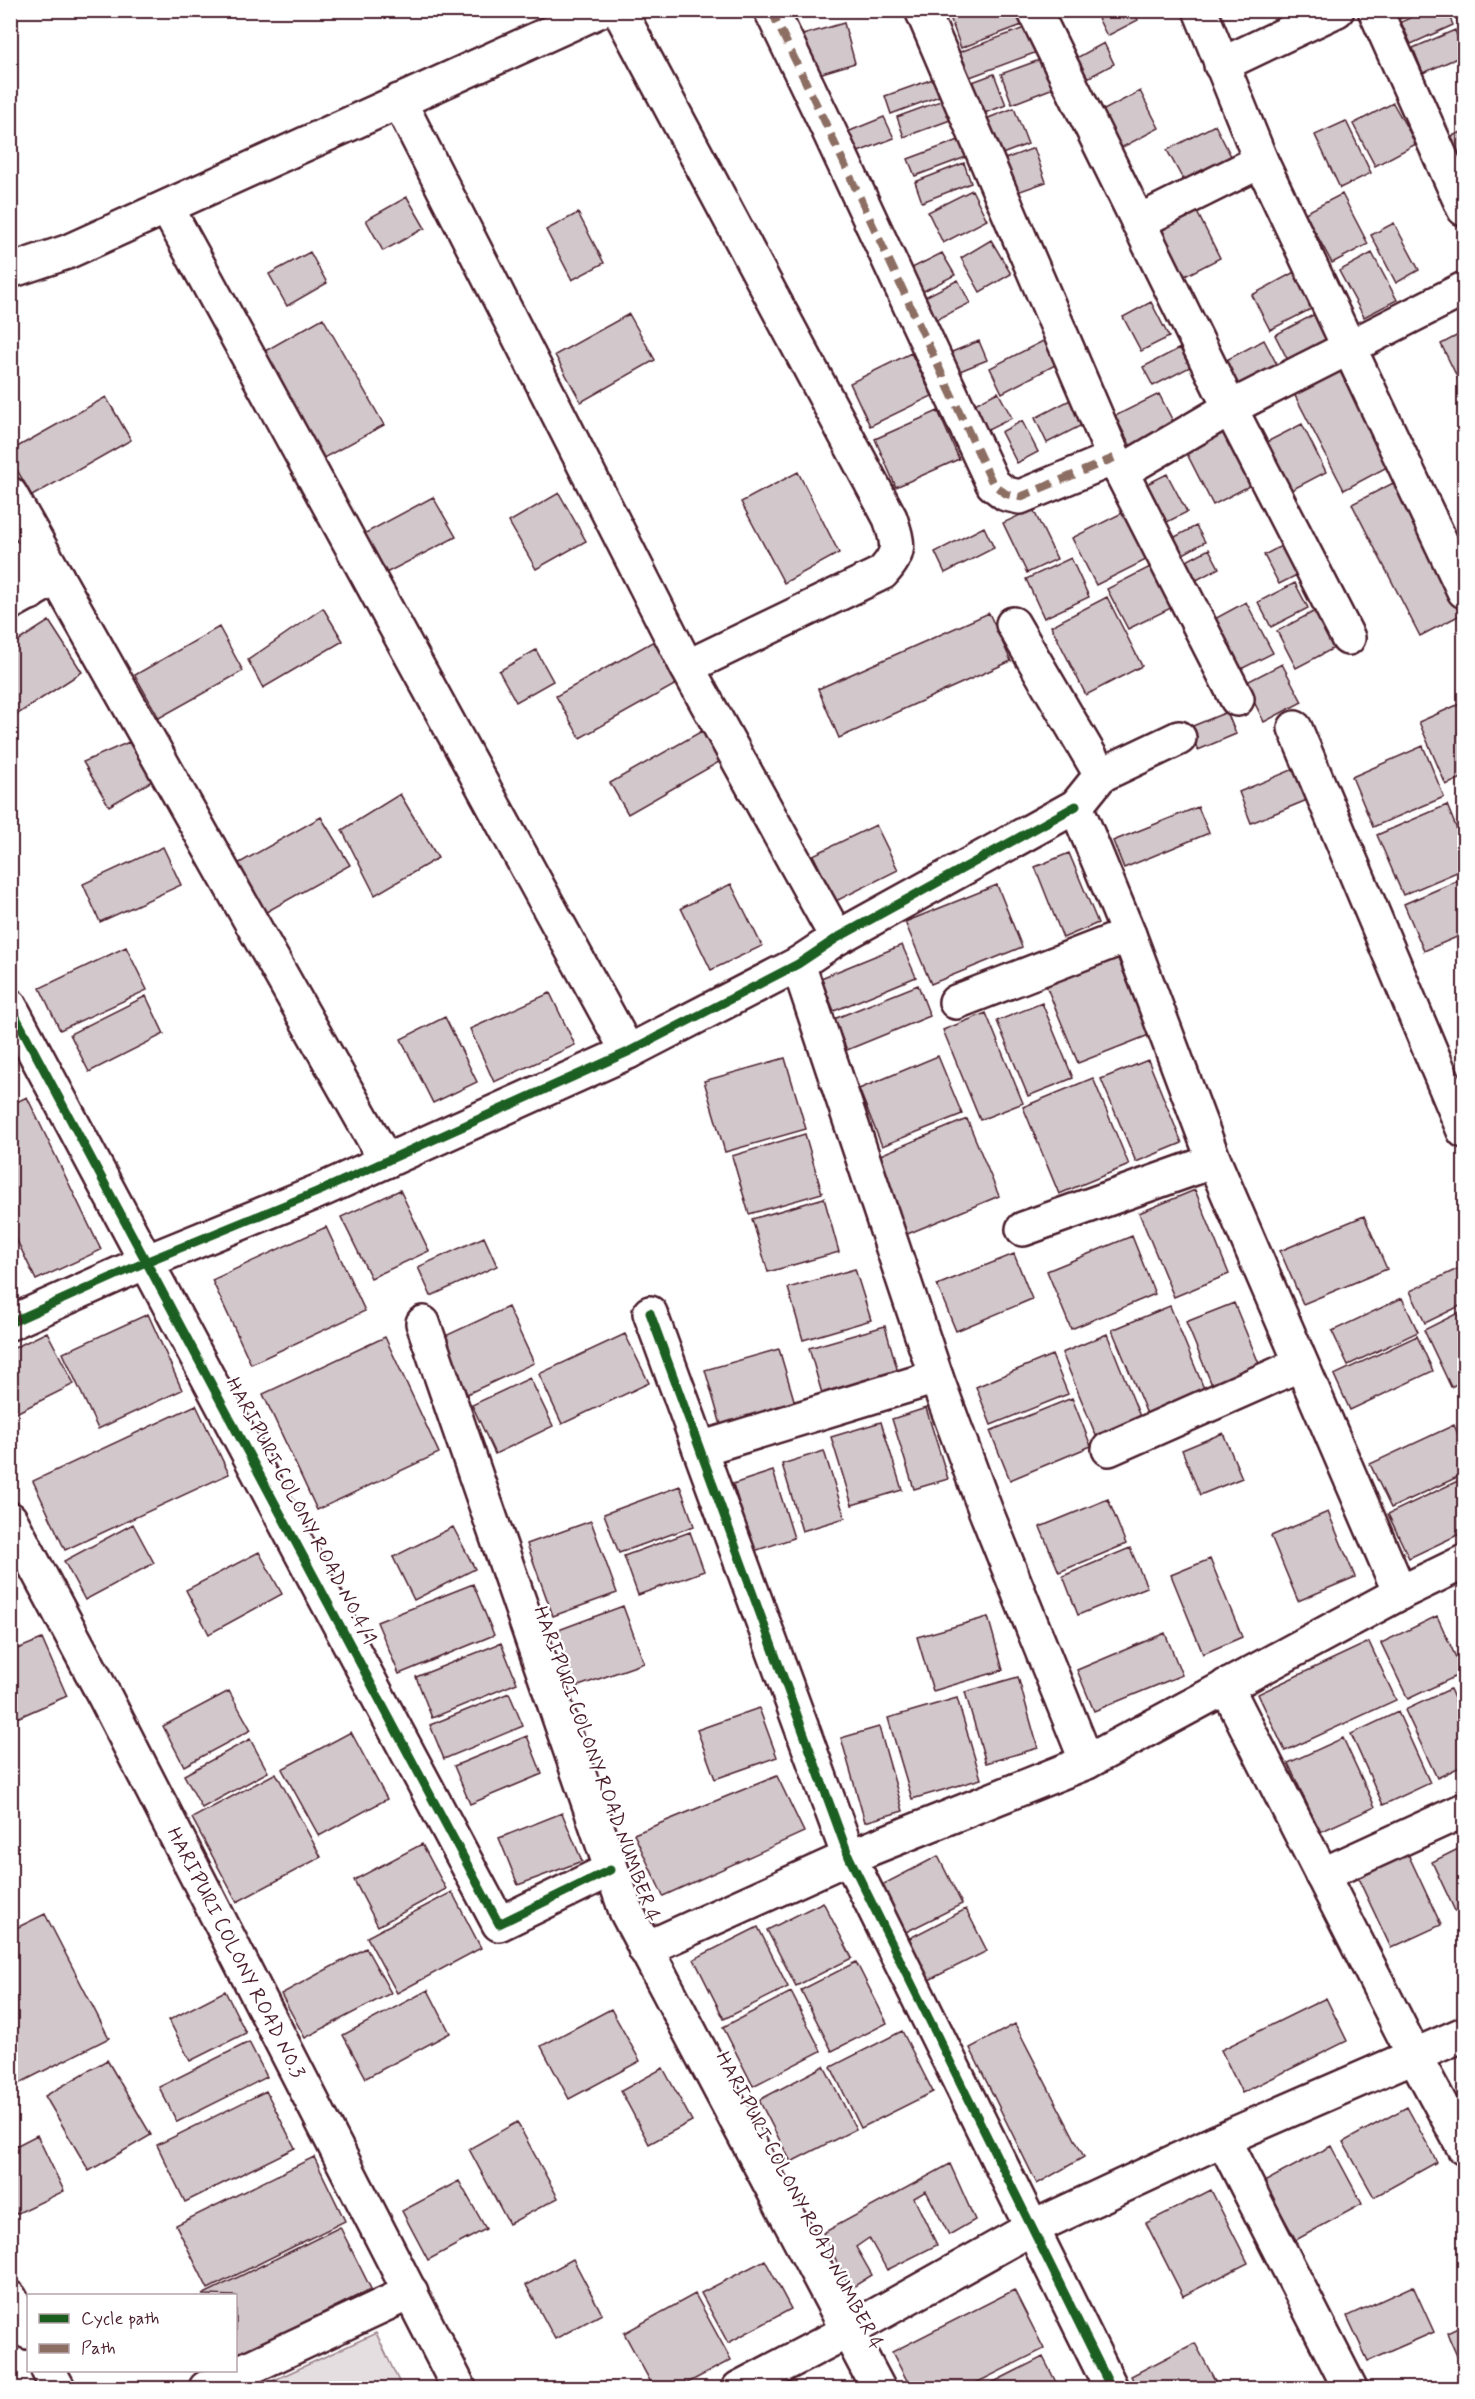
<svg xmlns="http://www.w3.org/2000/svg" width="1475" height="2399" font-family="Mynerve,sans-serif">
	<rect width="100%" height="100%" fill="#fff"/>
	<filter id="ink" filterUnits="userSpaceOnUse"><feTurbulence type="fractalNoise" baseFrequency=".0167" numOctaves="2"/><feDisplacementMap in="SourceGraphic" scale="12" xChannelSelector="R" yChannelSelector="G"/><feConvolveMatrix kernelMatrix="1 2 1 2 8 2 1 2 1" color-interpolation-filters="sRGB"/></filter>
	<g filter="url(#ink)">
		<!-- green -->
		<path fill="#e5dee0" stroke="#987e86" stroke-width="1.5" d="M376,2333L402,2388H257Z"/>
		<!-- building -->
		<path fill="#d2c7cb" stroke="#4a1f2b" stroke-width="1.5" d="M959,10H1016L1022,25L961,48L949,14Z
			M1047,10H1073L1053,21Z
			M1094,10H1133L1138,20L1107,36Z
			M1395,10H1420L1399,19Z
			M1427,10H1447L1453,25L1411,44L1401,22Z
			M1453,10H1464V20L1458,23Z
			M844,23L855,63L812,76L799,36Z
			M1027,27L1037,52L970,77L960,52Z
			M1455,30L1464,55L1423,73L1413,48Z
			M1104,43L1114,64L1080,82L1069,62Z
			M1045,58L1056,87L1012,104L1001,74Z
			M994,74L1006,105L979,115L967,84Z
			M933,79L939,96L891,114L885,96Z
			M1140,91L1159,128L1119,149L1100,112Z
			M946,99L953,119L904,137L897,117Z
			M1393,103L1416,144L1375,166L1353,124Z
			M1014,108L1028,144L992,158L978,122Z
			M884,117L894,138L848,156L840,135Z
			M1346,121L1371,173L1340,188L1315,135Z
			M1215,125L1233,160L1186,185L1167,150Z
			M1464,131V162L1456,166L1445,139Z
			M959,140L966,157L915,176L908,159Z
			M1034,148L1046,182L1009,195L997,162Z
			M964,163L971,183L922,202L915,182Z
			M972,190L987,220L943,243L928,212Z
			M1342,194L1368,244L1332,263L1305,213Z
			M407,197L425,228L383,251L366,220Z
			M1195,208L1220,258L1183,277L1157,227Z
			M578,213L604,263L572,280L546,230Z
			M1394,223L1419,270L1396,283L1371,235Z
			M991,240L1011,274L980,292L961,258Z
			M310,252L327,283L287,306L269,274Z
			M942,253L955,275L910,298L898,275Z
			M1372,253L1397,300L1364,317L1339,271Z
			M1298,270L1317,306L1270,330L1252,295Z
			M958,280L970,303L928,324L917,301Z
			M1151,302L1169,337L1141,351L1123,317Z
			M629,314L655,360L581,402L555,355Z
			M1315,314L1332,347L1292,368L1275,335Z
			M323,318L384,425L320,460L265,351Z
			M1464,332V391L1441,344Z
			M1047,339L1059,363L1002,393L990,368Z
			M1264,340L1283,376L1233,401L1215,366Z
			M979,341L987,360L950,375L942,356Z
			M1180,348L1190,367L1153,386L1143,367Z
			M911,353L932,396L870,426L850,383Z
			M1335,362L1389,466L1344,490L1290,386Z
			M998,392L1012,418L976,436L963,410Z
			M1159,394L1179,433L1136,456L1115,416Z
			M106,397L131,440L32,496L10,458V451Z
			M1072,399L1084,424L1047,443L1035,418Z
			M938,411L959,459L896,487L875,439Z
			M1022,421L1038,452L1017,463L1001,432Z
			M1302,424L1326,472L1280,496L1255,448Z
			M1227,431L1255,483L1213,505L1186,452Z
			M798,472L839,553L784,583L741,502Z
			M1167,474L1187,512L1163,524L1143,486Z
			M1401,479L1464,601V613L1420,636L1352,504Z
			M559,493L586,541L536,569L509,522Z
			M433,497L456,537L382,575L360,536Z
			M1033,509L1057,559L1027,573L1003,523Z
			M1124,512L1148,559L1096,585L1072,538Z
			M1196,526L1205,542L1178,557L1169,540Z
			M984,527L994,548L945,573L935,552Z
			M1283,545L1299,574L1279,584L1264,555Z
			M1209,549L1219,568L1191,583L1181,564Z
			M1071,558L1089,597L1044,618L1026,579Z
			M1154,565L1175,606L1128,629L1107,589Z
			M1295,583L1308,608L1271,627L1258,602Z
			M1107,597L1142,666L1086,695L1051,626Z
			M1246,602L1273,653L1235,672L1209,622Z
			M323,608L343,641L263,688L248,660Z
			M1317,610L1336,647L1296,668L1277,631Z
			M989,613L1011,661L839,738L818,689Z
			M49,621L82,672L10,719V646Z
			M219,627L243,671L159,718L135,675Z
			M654,641L678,683L580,738L556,696Z
			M536,650L553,681L516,702L499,671Z
			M1282,664L1302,702L1264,722L1245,683Z
			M1464,702V777L1446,785L1419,722Z
			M1227,712L1236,734L1198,750L1188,728Z
			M702,731L719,762L628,814L610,783Z
			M129,742L152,781L109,806L83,762Z
			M1423,746L1444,797L1373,827L1352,777Z
			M1294,769L1307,800L1251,823L1239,792Z
			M400,794L438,858L375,895L342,830Z
			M1447,805L1464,847V869L1403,895L1377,835Z
			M1198,807L1209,833L1124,868L1113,841Z
			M321,817L350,865L261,915L234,866Z
			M876,825L898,870L836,901L813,855Z
			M163,847L181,885L100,922L83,884Z
			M1069,853L1098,923L1063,938L1035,867Z
			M1464,878V934L1424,951L1404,904Z
			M731,884L762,946L711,970L681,908Z
			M997,885L1022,947L931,984L905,922Z
			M902,945L916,977L834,1011L821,978Z
			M126,947L147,990L60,1030L40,988Z
			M1116,954L1149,1035L1078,1063L1045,983Z
			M918,985L930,1016L847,1050L834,1019Z
			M550,993L575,1045L494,1082L470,1029Z
			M146,996L164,1034L89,1072L70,1034Z
			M1042,1003L1073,1078L1028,1096L997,1021Z
			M986,1013L1023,1103L980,1120L943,1030Z
			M445,1017L477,1082L433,1103L401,1039Z
			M938,1056L962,1114L882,1146L859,1089Z
			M785,1058L806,1129L725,1152L704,1081Z
			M1148,1060L1182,1143L1136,1162L1101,1079Z
			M1093,1078L1129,1165L1059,1194L1023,1107Z
			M27,1097L101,1250L36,1280L10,1226V1105Z
			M967,1119L999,1196L905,1235L873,1158Z
			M805,1134L822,1193L749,1214L732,1156Z
			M400,1190L429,1251L371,1278L341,1217Z
			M1195,1190L1229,1274L1174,1297L1139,1213Z
			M824,1198L839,1252L768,1272L752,1219Z
			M1364,1216L1387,1269L1303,1304L1280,1251Z
			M326,1227L365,1311L251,1364L212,1280Z
			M1132,1236L1155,1294L1071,1329L1047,1271Z
			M484,1237L497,1266L431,1296L418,1267Z
			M1014,1254L1032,1299L956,1331L937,1285Z
			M1464,1266V1304L1425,1323L1410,1291Z
			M855,1269L871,1320L803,1340L788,1288Z
			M10,1277L16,1286L10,1290Z
			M1402,1298L1418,1332L1348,1365L1332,1331Z
			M1234,1303L1260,1366L1212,1385L1186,1322Z
			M1170,1306L1205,1391L1147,1414L1112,1330Z
			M508,1307L534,1363L467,1394L441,1338Z
			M1464,1310V1380L1451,1387L1424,1330Z
			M148,1314L182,1390L98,1429L63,1353Z
			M885,1326L901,1383L825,1404L809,1348Z
			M47,1332L74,1384L10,1416V1350Z
			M625,1334L649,1383L562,1424L539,1374Z
			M1107,1334L1141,1419L1097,1438L1062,1353Z
			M1417,1336L1433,1371L1350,1410L1334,1375Z
			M385,1337L439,1453L317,1510L263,1394Z
			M779,1349L797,1410L723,1432L705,1370Z
			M1052,1355L1068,1394L991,1425L976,1387Z
			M530,1378L553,1426L495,1454L472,1405Z
			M1072,1398L1091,1446L1010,1480L990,1431Z
			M196,1405L229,1474L65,1550L33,1481Z
			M926,1408L948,1479L914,1489L892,1419Z
			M881,1422L902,1490L852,1505L831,1437Z
			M1454,1425L1464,1448V1474L1391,1508L1370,1464Z
			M1223,1433L1242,1478L1200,1495L1182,1450Z
			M824,1451L845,1518L802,1531L782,1464Z
			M773,1471L794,1538L754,1551L733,1484Z
			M1464,1478V1532L1409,1558L1388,1514Z
			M680,1486L694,1526L619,1553L604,1514Z
			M1108,1499L1126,1544L1059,1572L1040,1527Z
			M1328,1512L1355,1577L1298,1601L1271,1536Z
			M591,1521L617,1593L553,1616L527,1544Z
			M133,1524L154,1563L85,1600L64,1561Z
			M453,1527L475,1569L414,1600L393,1557Z
			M690,1532L704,1571L638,1595L624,1556Z
			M1130,1548L1147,1587L1078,1615L1063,1576Z
			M259,1552L282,1594L209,1634L186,1590Z
			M1210,1559L1242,1637L1203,1654L1171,1575Z
			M473,1584L494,1635L399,1674L377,1622Z
			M623,1606L644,1663L576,1687L556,1631Z
			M1437,1616L1463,1673L1408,1699L1381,1643Z
			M988,1617L1003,1670L933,1691L917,1637Z
			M1165,1633L1182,1675L1094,1711L1077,1670Z
			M42,1639L67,1696L10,1721V1652Z
			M1369,1642L1396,1700L1285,1751L1258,1694Z
			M501,1643L517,1683L432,1718L416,1677Z
			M1018,1677L1038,1748L986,1763L965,1692Z
			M1450,1689L1464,1721V1765L1437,1778L1405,1710Z
			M229,1691L251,1730L184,1766L163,1726Z
			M509,1693L523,1726L444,1759L430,1725Z
			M957,1698L981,1779L912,1799L888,1718Z
			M759,1708L777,1757L715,1779L697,1730Z
			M1398,1712L1430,1783L1383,1805L1351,1734Z
			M879,1727L903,1811L865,1822L841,1738Z
			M351,1732L387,1799L319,1836L282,1769Z
			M527,1736L542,1774L470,1804L454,1766Z
			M1343,1738L1375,1807L1320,1832L1288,1763Z
			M250,1739L268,1772L202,1808L184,1775Z
			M276,1773L321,1857L237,1902L192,1818Z
			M777,1776L804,1832L663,1896L634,1834Z
			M562,1813L582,1861L518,1885L499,1838Z
			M422,1844L446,1889L378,1926L354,1880Z
			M1464,1846V1909L1456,1913L1432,1862Z
			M1408,1854L1441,1925L1391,1948L1358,1878Z
			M938,1856L962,1904L902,1934L878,1887Z
			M452,1892L481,1948L397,1993L367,1937Z
			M823,1902L852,1958L796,1986L767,1930Z
			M966,1909L987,1951L923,1983L902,1942Z
			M45,1914L109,2038L10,2088V1931Z
			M758,1927L788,1987L724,2019L694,1959Z
			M366,1948L391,1993L305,2038L281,1994Z
			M856,1962L887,2023L832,2051L801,1990Z
			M428,1990L450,2033L366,2078L343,2035Z
			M225,1991L246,2033L190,2061L169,2020Z
			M791,1992L821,2051L753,2086L723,2027Z
			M1326,1998L1347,2041L1242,2093L1221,2050Z
			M611,2009L640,2061L569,2099L541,2046Z
			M1015,2024L1084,2157L1037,2184L970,2048Z
			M902,2031L933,2092L861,2128L831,2067Z
			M249,2042L267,2077L177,2122L159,2087Z
			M107,2060L151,2135L89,2171L45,2096Z
			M824,2066L856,2129L791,2162L759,2100Z
			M663,2068L692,2121L649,2144L621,2091Z
			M266,2091L295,2148L185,2202L157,2145Z
			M1407,2107L1437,2162L1374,2197L1343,2142Z
			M517,2122L558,2198L509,2224L469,2149Z
			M37,2135L64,2191L16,2214L10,2202V2149Z
			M1331,2146L1362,2204L1296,2240L1264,2182Z
			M314,2157L345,2221L208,2289L176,2225Z
			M950,2164L975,2220L949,2235L926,2191L914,2198L937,2245L887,2270L869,2238L856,2247L872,2275L850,2289L823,2233Z
			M459,2181L486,2229L428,2260L402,2211Z
			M1211,2190L1248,2263L1183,2296L1146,2223Z
			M340,2227L371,2289L236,2356V2296L202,2295Z
			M573,2259L602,2314L555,2339L526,2285Z
			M765,2260L791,2309L728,2343L701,2293Z
			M1413,2286L1434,2332L1368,2361L1347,2316Z
			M1014,2290L1044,2349L966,2388H911L892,2352Z
			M695,2294L731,2360L678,2388H654L624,2333Z
			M1464,2325V2372L1447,2333Z
			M1195,2343L1219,2388H1137L1131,2376Z
			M1043,2357L1059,2388H982Z"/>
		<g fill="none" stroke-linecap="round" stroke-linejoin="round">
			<!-- minor casing -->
			<g stroke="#4a1f2b" stroke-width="38">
				<g id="minor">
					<path d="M619,10L890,518C898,543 902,552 882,573L687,667"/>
					<path d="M771,10L823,118L993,484L1006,494L1020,497L1114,458"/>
					<path d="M922,10L1114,458L1237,699"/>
					<path d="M1034,10L1230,408L1348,638"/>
					<path d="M1200,10L1261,161L1464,591"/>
					<path d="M1375,10L1464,209"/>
					<path d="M1221,65L1337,10"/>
					<path d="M399,101L687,667L837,938"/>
					<path d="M167,208L628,1052"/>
					<path d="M1138,222L1261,161"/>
					<path d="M10,271L67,252L601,10"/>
					<path d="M1121,472L1230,408L1464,289"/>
					<path d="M10,494L386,1161"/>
					<path d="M10,557L30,593"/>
					<path d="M10,603L57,577"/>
					<path d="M1013,624L1101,775L1076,806L1129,935L1214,1161L1400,1593"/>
					<path d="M1295,728L1464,1131"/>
					<path d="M1101,775L1179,738"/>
					<path d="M798,964L936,1377L985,1509L1087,1762"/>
					<path d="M956,1002L1129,935"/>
					<path d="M10,1006L499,1924L610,1870"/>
					<path d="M1023,1229L1214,1161"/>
					<path d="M650,1313L849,1857L1111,2388"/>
					<path d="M10,1323L148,1261L324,1189L628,1052L798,964L837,938L1076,806"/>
					<path d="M423,1323L626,1911L878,2388"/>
					<path d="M700,1449L936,1377"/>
					<path d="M1109,1449L1301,1364"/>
					<path id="s1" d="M10,1519L105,1697L459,2388"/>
					<path d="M1226,1686L1415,2057L1464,2148"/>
					<path d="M1322,1875L1464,1810"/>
					<path d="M645,1949L849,1857L1087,1762L1400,1593L1464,1562"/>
					<path d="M1223,2139L1350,2388"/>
					<path d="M10,2298L28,2332"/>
					<path d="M48,2370L58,2388"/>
					<path d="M206,2388L411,2292"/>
					<path d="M739,2388L848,2331L1032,2228L1223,2139L1464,2034"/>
				</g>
			</g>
			<!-- minor -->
			<use href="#minor" stroke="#fff" stroke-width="33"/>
			<!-- quiet -->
			<path stroke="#8d6e63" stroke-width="8" stroke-dasharray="15 8" stroke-linecap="butt" d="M771,10L823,118L993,484L1006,494L1020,497L1114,458"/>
			<!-- cycleway casing -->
			<g stroke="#fff" stroke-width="13">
				<path id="cycleway" d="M10,1006L499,1924L610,1870
					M650,1313L849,1857L1111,2388
					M10,1323L148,1261L324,1189L628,1052L798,964L837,938L1076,806"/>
			</g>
			<!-- cycleway -->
			<use href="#cycleway" stroke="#1b5e20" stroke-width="9"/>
		</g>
	</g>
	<g text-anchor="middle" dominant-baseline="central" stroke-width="5" stroke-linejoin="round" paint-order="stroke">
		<!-- street labels -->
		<g font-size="20" fill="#4a1f2b" stroke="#fff">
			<text transform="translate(301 1511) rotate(62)">HARIPURI COLONY ROAD NO.4/1</text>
			<text transform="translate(596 1764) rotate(70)">HARIPURI COLONY ROAD NUMBER 4</text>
			<text stroke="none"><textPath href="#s1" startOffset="489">HARIPURI COLONY ROAD NO.3</textPath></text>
			<text transform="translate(799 2201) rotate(62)">HARIPURI COLONY ROAD NUMBER 4</text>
		</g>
	</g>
	<!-- margin -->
	<rect width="1475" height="2399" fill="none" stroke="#fff" stroke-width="36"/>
	<rect x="18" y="18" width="1439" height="2363" fill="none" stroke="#4a1f2b" stroke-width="2" filter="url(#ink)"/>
	<!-- legend -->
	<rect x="27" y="2294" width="210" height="78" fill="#ffffff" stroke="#b7a5aa" stroke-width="1.5"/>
	<rect x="39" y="2314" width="30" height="9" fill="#1b5e20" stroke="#b7a5aa" stroke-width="1.5"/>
	<text x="81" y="2324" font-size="18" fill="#4a1f2b">Cycle path</text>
	<rect x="39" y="2344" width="30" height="9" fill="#8d6e63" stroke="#b7a5aa" stroke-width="1.5"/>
	<text x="81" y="2354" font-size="18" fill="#4a1f2b">Path</text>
</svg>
